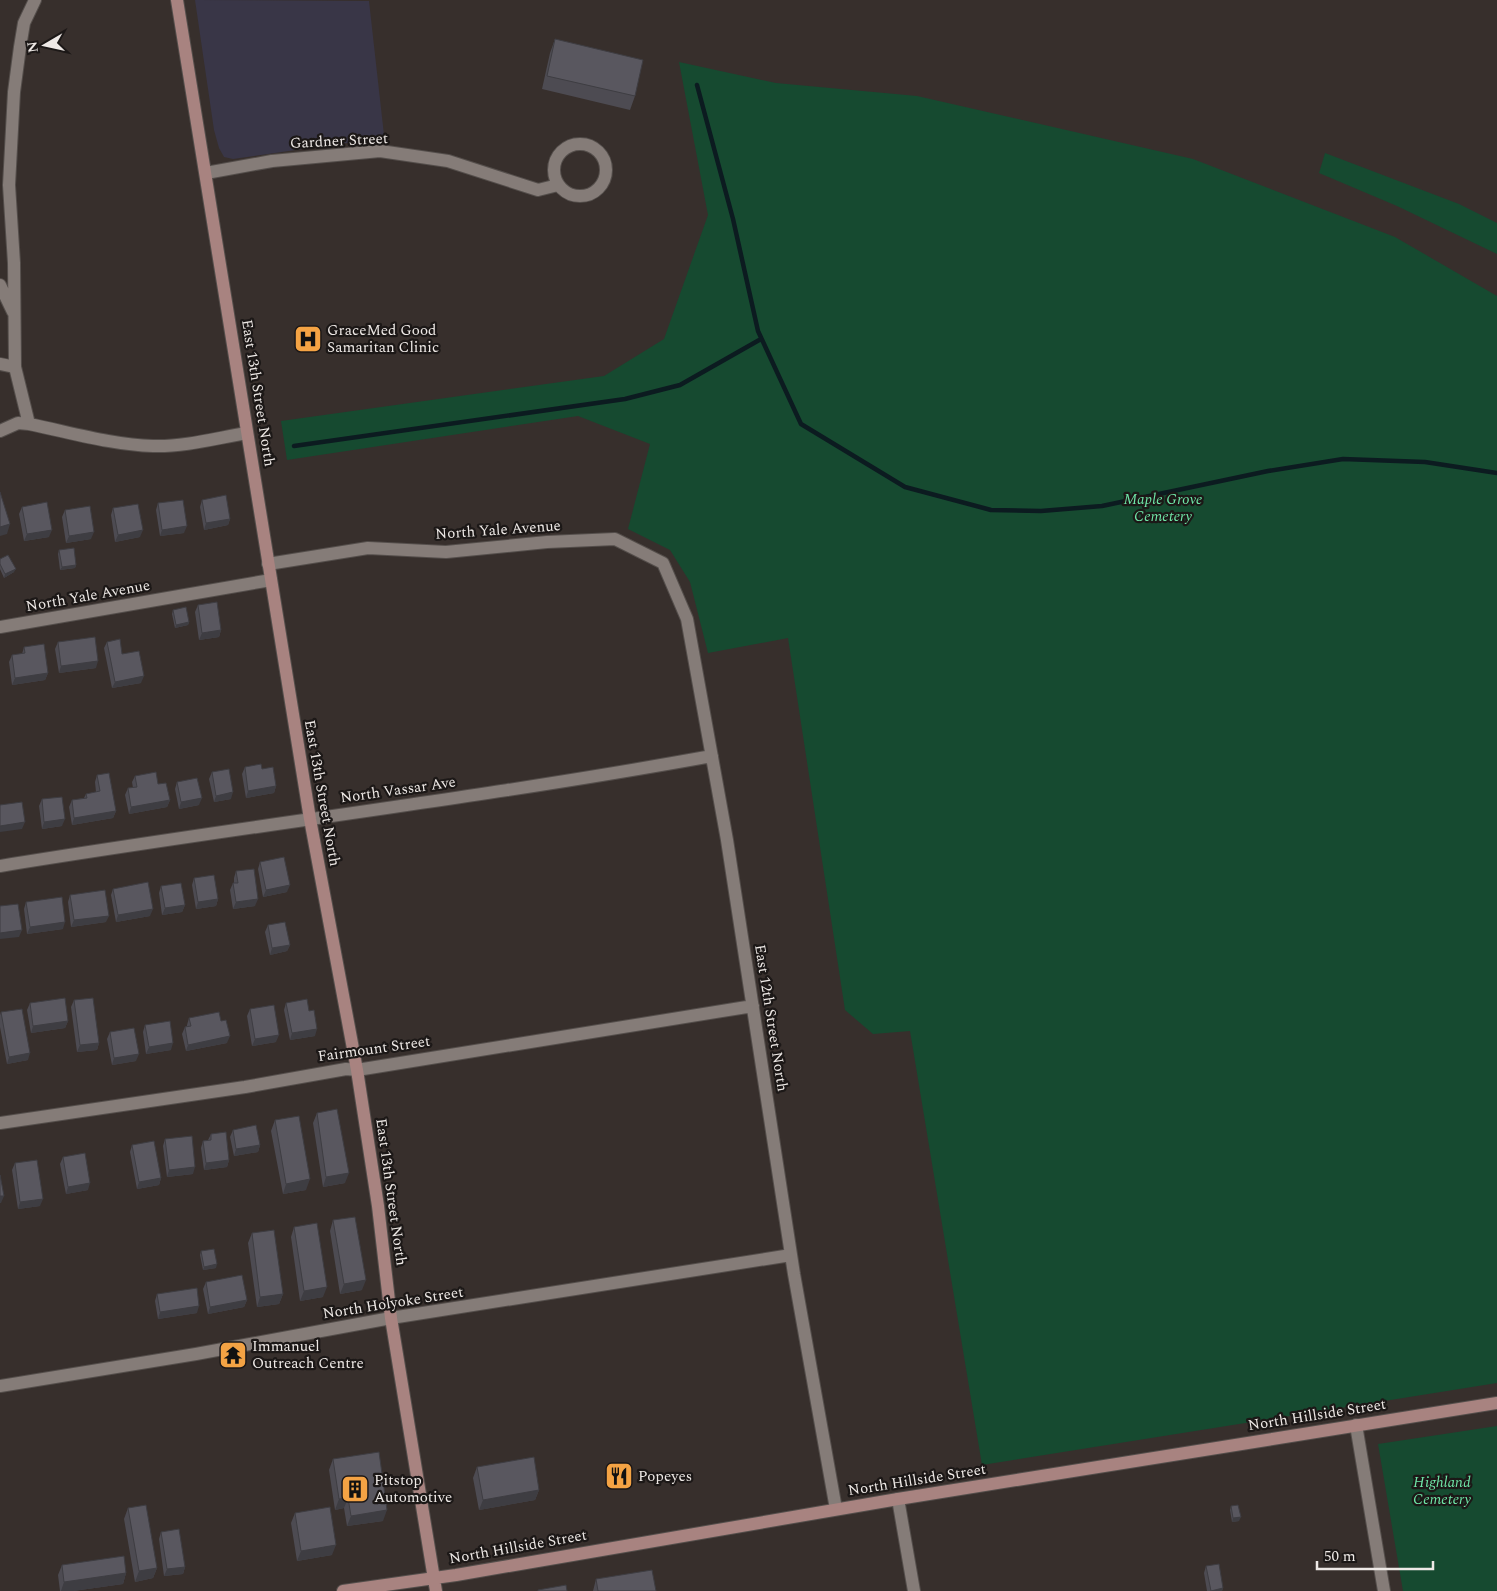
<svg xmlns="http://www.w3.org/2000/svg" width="1497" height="1591" font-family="Spectral,serif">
	<rect width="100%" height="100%" fill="#372f2c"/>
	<!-- commercial -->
	<path fill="#393647" d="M195,0L369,1L385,144L344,143L233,159L224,157L219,148L214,130Z"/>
	<!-- green -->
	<path fill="#164a30" d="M679,62L776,83L917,96L1193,159L1395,237L1497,296V1383L982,1465L910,1031L873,1034L845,1010L788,638L708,653L690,582L670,550L628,529L650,444L578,416L287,460L281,421L604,376L664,339L708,215Z
		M1325,153L1459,204L1497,223V254L1397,206L1319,173Z
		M1497,1426V1591H1403L1378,1444Z"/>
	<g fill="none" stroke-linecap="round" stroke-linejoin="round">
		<!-- stream -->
		<path stroke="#0c1b20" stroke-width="4.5" d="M697,85L733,219L758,331L801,424L905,487L991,510L1041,511L1102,506L1268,471L1343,459L1425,462L1497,473
			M294,446L625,399L680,385L761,339"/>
		<!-- minor casing -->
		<g stroke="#544e4b" stroke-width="14">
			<path id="minor" d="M554 170a26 26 0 1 1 52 0a26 26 0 1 1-52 0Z
				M206,173L272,161L380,151L448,161L538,190L558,185
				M0,285L13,312
				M0,364L15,367
				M29,424L15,367L14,263L9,185L14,92L20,47L24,23L35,0
				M0,431L18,423L29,424C69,432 112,445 153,446C184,447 217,438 247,433
				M268,564L368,548L446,552L547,542L615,539L663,563L687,619L727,840L794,1274L836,1509
				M0,627L271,580
				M0,866C237,827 476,799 712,756
				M0,1123L245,1087L346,1069L357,1070L753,1006
				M0,1386L196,1354L391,1318L791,1255
				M1356,1425L1384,1591
				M898,1499L914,1591"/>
		</g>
		<!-- secondary casing -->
		<g stroke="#544e4b" stroke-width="14">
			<path id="secondary" d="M177,0L310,819L357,1070L378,1206L391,1318L436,1591
				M343,1591L456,1575L898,1499L1497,1403"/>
		</g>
		<!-- minor -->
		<use href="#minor" stroke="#857c78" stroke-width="12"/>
		<!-- secondary -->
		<use href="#secondary" stroke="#a88380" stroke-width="12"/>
	</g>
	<!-- wall -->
	<path fill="#4d4b52" d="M555,39L635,96L630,110L542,89L550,53Z
		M202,500L230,519L228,525L204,530L200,507Z
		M158,503L184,533L160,536L156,510Z
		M22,507L49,537L24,541L19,514Z
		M113,508L140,537L115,542L111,515Z
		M65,510L91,539L66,543L62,517Z
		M59,550L76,565L75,568L60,570L58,554Z
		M0,559L14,572L4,578L0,569Z
		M198,605L221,630L219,637L199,640L195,612Z
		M173,610L189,622L188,625L175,628L172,614Z
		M58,642L96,668L59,673L55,649Z
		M107,642L122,654L141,683L112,688L104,648Z
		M24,647L48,673L45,680L12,685L9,662L12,655L22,654Z
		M245,767L262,769L276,786L274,793L246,798L242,774Z
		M212,772L231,799L214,802L209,779Z
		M97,775L116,811L113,818L72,825L69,807L72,800L84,798L86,794L96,792L95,782Z
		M135,776L158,784L170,800L167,807L129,814L125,795L128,788H133L132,782Z
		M177,782L199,805L179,809L175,789Z
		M42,799L62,826L42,829L39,806Z
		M260,862L287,892L263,897L258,869Z
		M236,871L255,906L233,909L230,890L233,883H234V878Z
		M194,878L218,899L216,906L196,909L192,885Z
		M161,886L185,905L182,912L162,915L159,893Z
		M113,889L150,916L116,922L111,895Z
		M70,895L106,922L71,927L68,902Z
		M26,902L63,929L27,934L24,909Z
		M268,925L290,945L287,951L270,955L265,932Z
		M74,1000L99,1043L97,1050L77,1052L71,1007Z
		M30,1003L68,1021L65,1028L31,1033L27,1010Z
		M286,1003L315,1036L290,1040L284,1010Z
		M250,1009L276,1042L252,1046L247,1016Z
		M1,1012L28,1060L7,1064L0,1027V1015Z
		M189,1018L227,1043L186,1051L182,1034L185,1027L187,1026V1025Z
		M145,1025L171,1050L146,1054L143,1032Z
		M110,1032L136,1061L112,1065L107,1039Z
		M317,1113L345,1183L323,1187L313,1123Z
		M275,1120L306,1190L283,1194L271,1131Z
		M233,1130L260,1145L258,1152L234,1156L230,1137Z
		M211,1134L229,1160L227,1167L204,1170L201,1148L203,1141L208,1140Z
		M165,1139L193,1174L167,1177L163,1146Z
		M132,1145L161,1178L159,1185L137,1189L130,1152Z
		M63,1157L88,1190L66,1194L60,1164Z
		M15,1163L40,1206L18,1209L12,1170Z
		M333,1220L362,1290L340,1294L330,1231Z
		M294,1227L323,1297L300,1301L291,1237Z
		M252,1233L283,1294L279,1304L257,1307L248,1243Z
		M201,1251L216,1268L203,1270L200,1255Z
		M206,1282L247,1300L244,1307L208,1314L203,1289Z
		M157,1294L197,1313L158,1319L155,1301Z
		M333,1459L383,1521L347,1526L344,1508L335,1510L329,1470Z
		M477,1467L539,1490L535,1500L479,1510L473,1478Z
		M1231,1506L1239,1521L1232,1522L1230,1510Z
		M128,1508L157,1568L153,1578L135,1582L124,1519Z
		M295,1513L332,1555L297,1561L291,1523Z
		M161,1532L185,1567L183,1574L164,1576L159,1539Z
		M62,1565L126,1573L123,1584L73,1591H60L58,1575Z
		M1206,1566L1223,1588L1222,1591H1207L1204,1573Z
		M596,1579L656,1591H593Z"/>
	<!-- shaded-wall -->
	<path fill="#3e3d42" d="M230,519L228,525L204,530L206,523Z
		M10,524L7,534L0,536V527Z
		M187,526L184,533L160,536L162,530Z
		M52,530L49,537L24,541L27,534Z
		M143,530L140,537L115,542L118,535Z
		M94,532L91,539L66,543L69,536Z
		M76,565L75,568L60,570L62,567Z
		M16,569L14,572L4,578L5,574Z
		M189,622L188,625L175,628L176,625Z
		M221,630L219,637L199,640L202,633Z
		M98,661L96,668L59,673L61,666Z
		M48,673L45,680L12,685L15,678Z
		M144,676L141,683L112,688L115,682Z
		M276,786L274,793L246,798L248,791Z
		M233,792L231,799L214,802L216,796Z
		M202,798L199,805L179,809L181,802Z
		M170,800L167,807L129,814L131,807Z
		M116,811L113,818L72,825L74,818Z
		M65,819L62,826L42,829L44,822Z
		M25,822L22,829L0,832V826Z
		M290,885L287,892L263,897L266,890Z
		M218,899L216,906L196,909L198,902Z
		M258,899L255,906L233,909L236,902Z
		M185,905L182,912L162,915L165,908Z
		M153,909L150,916L116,922L118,915Z
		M109,916L106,922L71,927L74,920Z
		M65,922L63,929L27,934L30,927Z
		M22,930L19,937L0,939V933Z
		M290,945L287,951L270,955L272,948Z
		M68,1021L65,1028L31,1033L33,1026Z
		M317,1029L315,1036L290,1040L292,1033Z
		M279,1035L276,1042L252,1046L255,1039Z
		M230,1036L227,1043L186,1051L188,1045Z
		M99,1043L97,1050L77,1052L80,1045Z
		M173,1043L171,1050L146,1054L149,1047Z
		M30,1053L28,1060L7,1064L9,1057Z
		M139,1054L136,1061L112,1065L114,1058Z
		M260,1145L258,1152L234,1156L236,1149Z
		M229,1160L227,1167L204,1170L206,1163Z
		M195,1167L193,1174L167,1177L169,1170Z
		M349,1173L345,1183L323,1187L326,1177Z
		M161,1178L159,1185L137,1189L139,1182Z
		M310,1179L306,1190L283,1194L286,1184Z
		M90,1183L88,1190L66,1194L68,1187Z
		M0,1196H4L1,1203H0Z
		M43,1199L40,1206L18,1209L20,1202Z
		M217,1264L216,1268L203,1270L204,1267Z
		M366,1280L362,1290L340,1294L344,1284Z
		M327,1287L323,1297L300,1301L304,1291Z
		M283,1294L279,1304L257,1307L260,1297Z
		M247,1300L244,1307L208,1314L210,1307Z
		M199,1306L197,1313L158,1319L160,1312Z
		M539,1490L535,1500L479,1510L483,1500Z
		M348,1498L344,1508L335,1510L339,1499Z
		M387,1510L383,1521L347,1526L351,1516Z
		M1241,1517L1239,1521L1232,1522L1233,1518Z
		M336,1545L332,1555L297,1561L301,1551Z
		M185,1567L183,1574L164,1576L167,1569Z
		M157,1568L153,1578L135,1582L139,1571Z
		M126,1573L123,1584L73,1591H61L64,1582Z
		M1223,1588L1222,1591H1210Z"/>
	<!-- building -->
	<path fill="#59575f" stroke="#3e3d42" d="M555,39L643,60L635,96L547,76Z
		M0,492L10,524L0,527Z
		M226,495L230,519L206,523L202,500Z
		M183,500L187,526L162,530L158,503Z
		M47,502L52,530L27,534L22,507Z
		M138,504L143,530L118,535L113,508Z
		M90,506L94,532L69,536L65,510Z
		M74,548L76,565L62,567L59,550Z
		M8,555L16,569L5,574L0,564V559Z
		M217,602L221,630L202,633L198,605Z
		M186,607L189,622L176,625L173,610Z
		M95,637L98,661L61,666L58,642Z
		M120,639L122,654L139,651L144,676L115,682L107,642Z
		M44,644L48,673L15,678L12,655L25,653L24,647Z
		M261,764L262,769L273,767L276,786L248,791L245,767Z
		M229,769L233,792L216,796L212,772Z
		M156,772L158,784L166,783L170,800L131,807L128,788L137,787L135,776Z
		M109,773L116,811L74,818L72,800L87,798L86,794L100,791L97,775Z
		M197,778L202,798L181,802L177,782Z
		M62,797L65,819L44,822L42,799Z
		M22,802L25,822L0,826V805Z
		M284,857L290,885L266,890L260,862Z
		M254,869L258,899L236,902L233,883H238L236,871Z
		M214,875L218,899L198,902L194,878Z
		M148,882L153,909L118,915L113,889Z
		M181,883L185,905L165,908L161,886Z
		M105,890L109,916L74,920L70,895Z
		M62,897L65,922L30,927L26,902Z
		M18,904L22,930L0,933V906Z
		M285,922L290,945L272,948L268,925Z
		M65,998L68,1021L33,1026L30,1003Z
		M93,998L99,1043L80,1045L74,1000Z
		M307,999L309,1011L314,1010L317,1029L292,1033L286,1003Z
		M274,1005L279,1035L255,1039L250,1009Z
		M22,1009L30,1053L9,1057L1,1012Z
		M219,1012L221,1021L226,1020L230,1036L188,1045L185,1027L191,1026L189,1018Z
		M170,1021L173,1043L149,1047L145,1025Z
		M134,1028L139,1054L114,1058L110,1032Z
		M337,1109L349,1173L326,1177L317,1113Z
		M299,1116L310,1179L286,1184L275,1120Z
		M256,1125L260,1145L236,1149L233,1130Z
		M226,1132L229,1160L206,1163L203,1141L211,1140V1134Z
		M192,1136L195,1167L169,1170L165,1139Z
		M154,1141L161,1178L139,1182L132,1145Z
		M85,1153L90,1183L68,1187L63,1157Z
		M37,1160L43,1199L20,1202L15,1163Z
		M0,1175L4,1196H0Z
		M355,1217L366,1280L344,1284L333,1220Z
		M317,1223L327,1287L304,1291L294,1227Z
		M274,1230L283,1294L260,1297L252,1233Z
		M214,1249L217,1264L204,1267L201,1251Z
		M242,1275L247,1300L210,1307L206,1282Z
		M197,1288L199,1306L160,1312L157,1294Z
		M379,1452L387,1510L351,1516L348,1498L339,1499L333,1459Z
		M534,1457L539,1490L483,1500L477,1467Z
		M146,1505L157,1568L139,1571L128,1508Z
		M1238,1505L1241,1517L1233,1518L1231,1506Z
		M330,1507L336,1545L301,1551L295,1513Z
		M179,1529L185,1567L167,1569L161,1532Z
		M124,1556L126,1573L64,1582L62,1565Z
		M1219,1564L1223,1588L1211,1591L1206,1566Z
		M652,1570L656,1591H598L596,1579Z
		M566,1585L567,1591H538V1590Z"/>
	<!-- icons -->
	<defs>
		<g id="hospital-square" transform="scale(1.4375)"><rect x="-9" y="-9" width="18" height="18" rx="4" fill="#f4a344" stroke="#1c1817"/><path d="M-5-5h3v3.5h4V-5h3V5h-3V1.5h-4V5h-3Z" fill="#111"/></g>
		<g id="temple-square" transform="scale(1.4375)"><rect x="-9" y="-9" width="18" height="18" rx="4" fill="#f4a344" stroke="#1c1817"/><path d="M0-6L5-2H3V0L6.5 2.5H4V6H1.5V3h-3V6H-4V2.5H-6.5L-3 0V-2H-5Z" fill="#111"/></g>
		<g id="restaurant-square" transform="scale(1.4375)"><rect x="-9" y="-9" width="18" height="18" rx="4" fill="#f4a344" stroke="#1c1817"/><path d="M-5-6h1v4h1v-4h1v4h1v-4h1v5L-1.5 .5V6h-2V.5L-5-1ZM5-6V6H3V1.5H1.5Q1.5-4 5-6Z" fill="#111"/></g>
		<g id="building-square" transform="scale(1.4375)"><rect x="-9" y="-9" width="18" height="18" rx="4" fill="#f4a344" stroke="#1c1817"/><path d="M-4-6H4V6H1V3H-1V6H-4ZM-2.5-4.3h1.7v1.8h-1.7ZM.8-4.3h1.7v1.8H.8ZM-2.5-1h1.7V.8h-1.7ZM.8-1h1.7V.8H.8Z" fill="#111"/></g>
	</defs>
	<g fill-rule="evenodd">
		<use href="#hospital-square" x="308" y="339"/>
		<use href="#temple-square" x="233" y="1355"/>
		<use href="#restaurant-square" x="619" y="1476"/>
		<use href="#building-square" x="355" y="1489"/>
	</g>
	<g text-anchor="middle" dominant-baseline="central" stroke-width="4.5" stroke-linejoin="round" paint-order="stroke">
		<!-- street labels -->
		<g font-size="15" fill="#eee9e6" stroke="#1c1817">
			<text transform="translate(339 141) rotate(-3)">Gardner Street</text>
			<text transform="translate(258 393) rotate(81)">East 13th Street North</text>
			<text transform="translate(498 530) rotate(-4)">North Yale Avenue</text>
			<text transform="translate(88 596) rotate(-10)">North Yale Avenue</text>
			<text transform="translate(398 790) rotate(-8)">North Vassar Ave</text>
			<text transform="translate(322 793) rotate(80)">East 13th Street North</text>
			<text transform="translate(771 1018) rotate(81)">East 12th Street North</text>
			<text transform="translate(374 1049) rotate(-8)">Fairmount Street</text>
			<text transform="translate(391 1192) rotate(82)">East 13th Street North</text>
			<text transform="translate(393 1303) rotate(-9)">North Holyoke Street</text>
			<text transform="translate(1317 1415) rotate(-9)">North Hillside Street</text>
			<text transform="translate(917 1480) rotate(-9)">North Hillside Street</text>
			<text transform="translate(518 1547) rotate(-10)">North Hillside Street</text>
		</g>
		<!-- poi labels -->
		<g font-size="15" fill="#eee9e6" stroke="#1c1817" text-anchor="start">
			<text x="327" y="330">GraceMed Good<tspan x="327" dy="17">Samaritan Clinic</tspan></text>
			<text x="252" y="1346">Immanuel<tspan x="252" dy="17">Outreach Centre</tspan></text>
			<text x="638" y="1476">Popeyes</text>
			<text x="374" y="1480">Pitstop<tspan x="374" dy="17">Automotive</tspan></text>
		</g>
		<!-- park labels -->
		<g font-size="15" font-style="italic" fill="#6fe6a7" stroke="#1c1817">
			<text x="1163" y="499">Maple Grove<tspan x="1163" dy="17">Cemetery</tspan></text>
			<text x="1442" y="1482">Highland<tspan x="1442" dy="17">Cemetery</tspan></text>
		</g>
	</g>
	<!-- north arrow -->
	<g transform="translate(45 45) rotate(261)" stroke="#1c1817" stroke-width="4" paint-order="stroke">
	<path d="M0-4L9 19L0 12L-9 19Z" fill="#eee9e6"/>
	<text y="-8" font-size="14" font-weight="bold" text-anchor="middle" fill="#eee9e6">N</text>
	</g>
	<!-- scale -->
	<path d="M1317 1561v8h116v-8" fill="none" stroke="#eee9e6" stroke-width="2.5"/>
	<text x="1324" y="1561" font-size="15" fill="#eee9e6" stroke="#1c1817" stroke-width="4" paint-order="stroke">50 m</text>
</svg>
